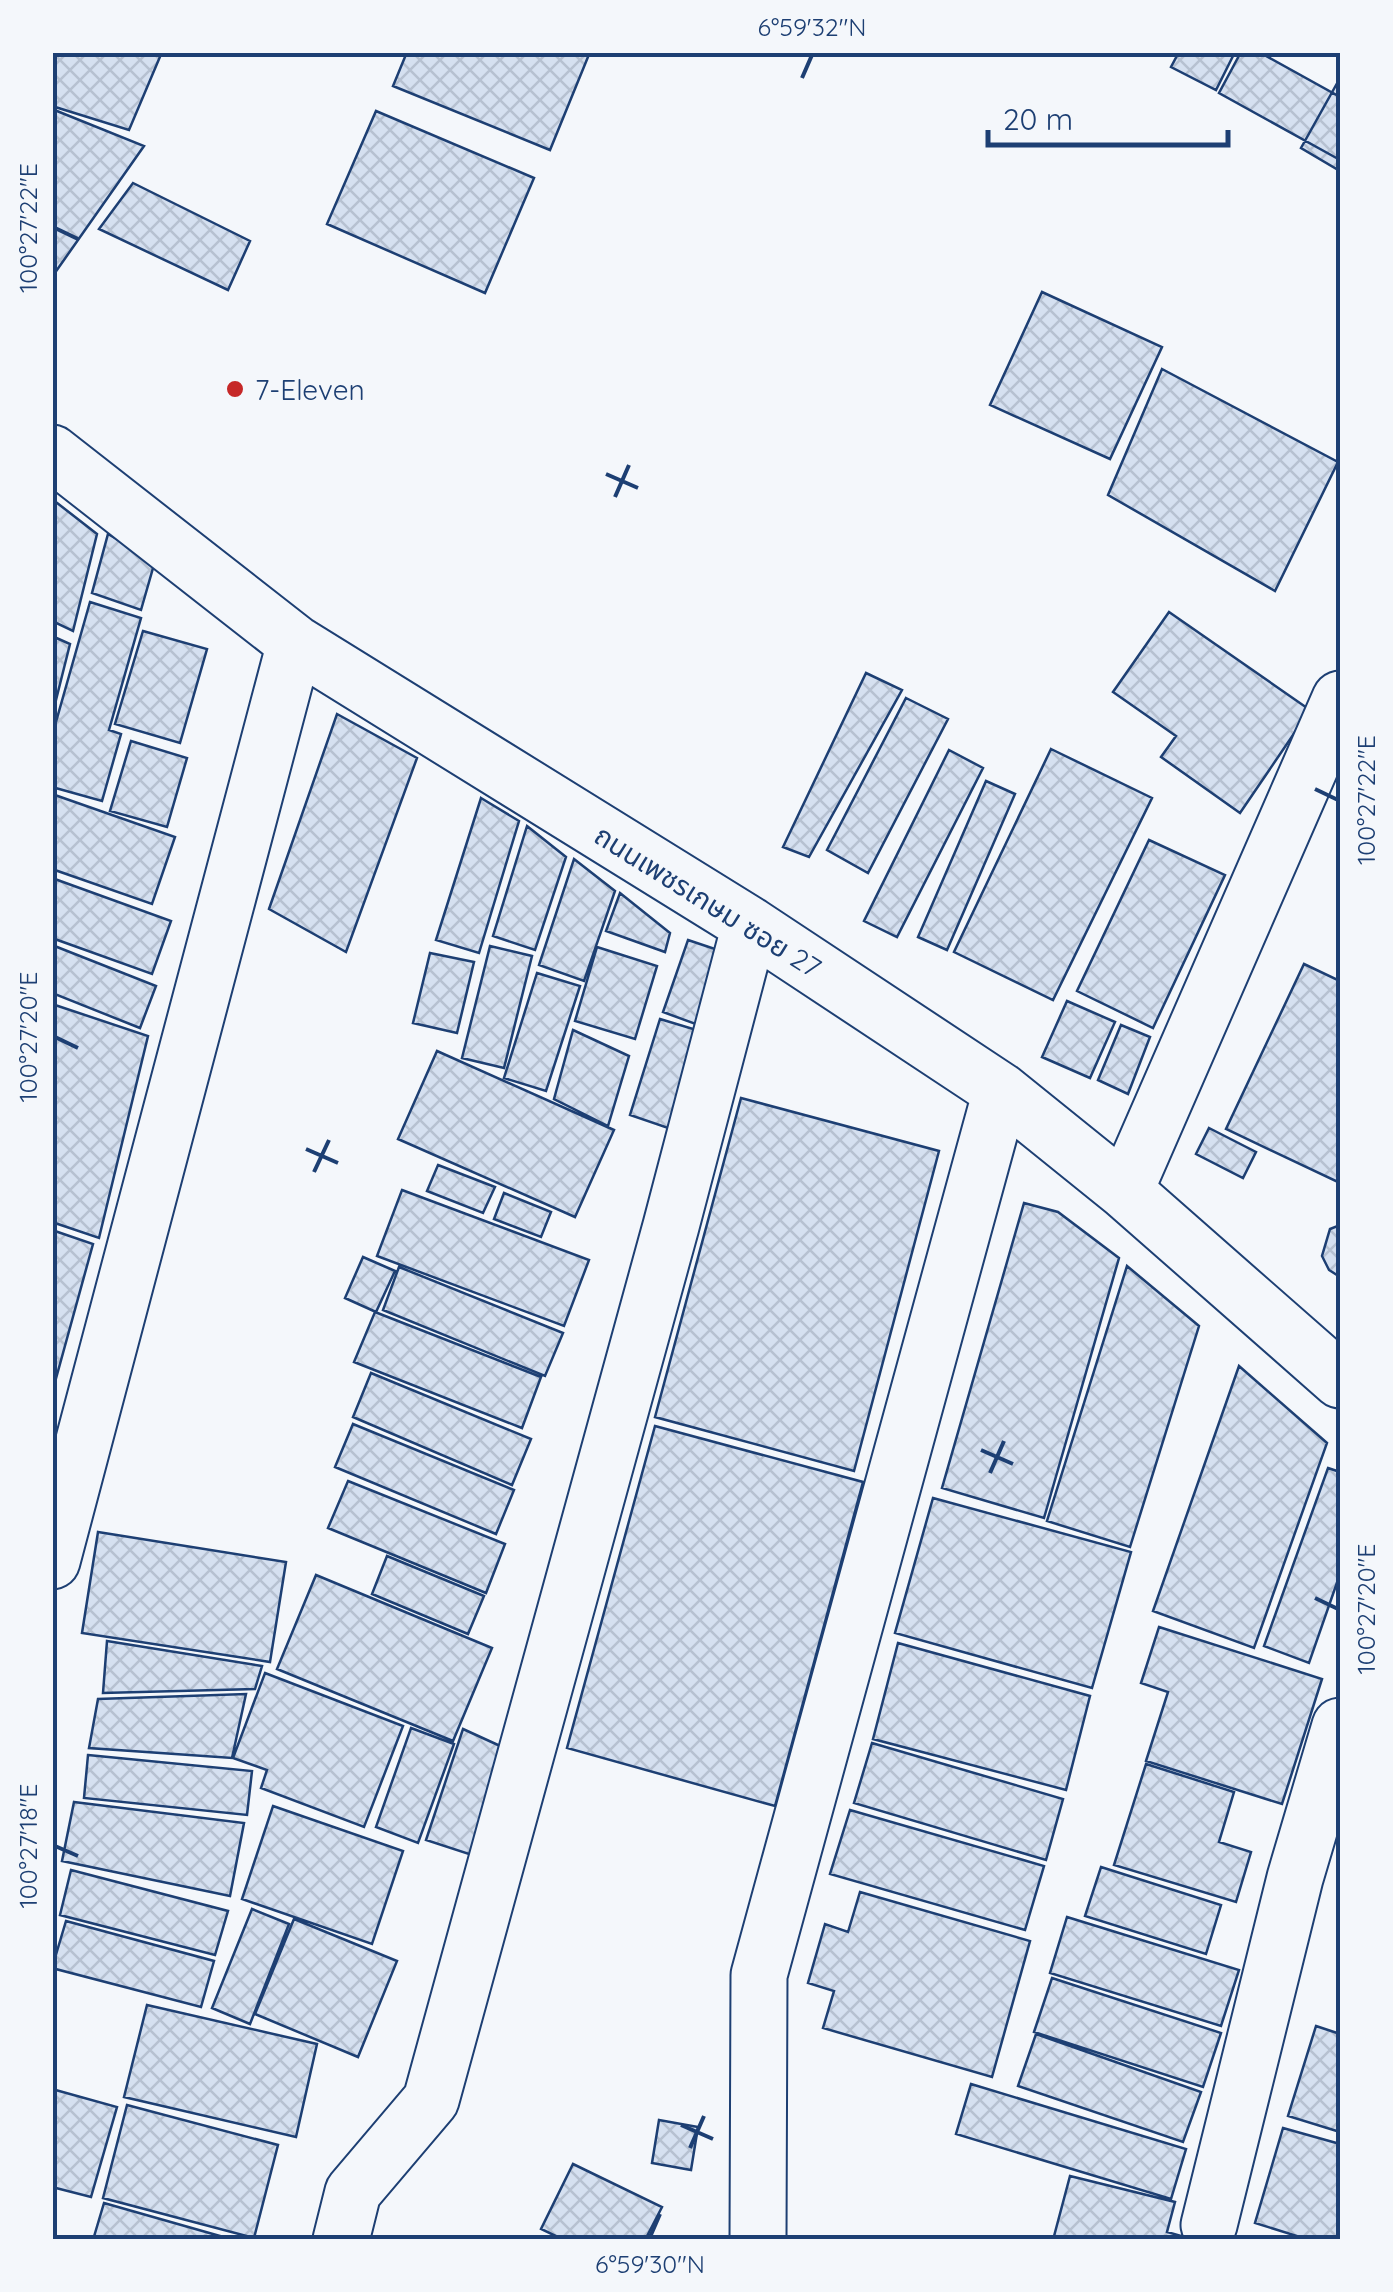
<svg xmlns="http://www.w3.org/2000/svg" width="1393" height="2292" font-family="Quicksand,'Noto Sans Thai',sans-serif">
	<defs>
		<pattern id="building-cross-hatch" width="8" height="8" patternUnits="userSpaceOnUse" patternTransform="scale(2.5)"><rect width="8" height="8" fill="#d5e0f0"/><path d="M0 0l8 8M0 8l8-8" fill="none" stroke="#b6c1d1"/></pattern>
	</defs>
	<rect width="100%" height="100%" fill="#f4f7fb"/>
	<!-- building -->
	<path fill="url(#building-cross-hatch)" stroke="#1d3f73" stroke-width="2.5" d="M52,52H162L129,130L52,106Z
		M407,52H590L550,150L393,86Z
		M1179,52H1235L1216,90L1171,67Z
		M1241,52H1259L1340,97V160L1219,93Z
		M1340,78V171L1301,148Z
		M52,109L144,146L52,277Z
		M376,111L534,178L485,293L327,224Z
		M133,183L250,241L228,290L99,229Z
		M1042,292L1162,347L1110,459L990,405Z
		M1162,369L1338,462L1275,591L1108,495Z
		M52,499L97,534L73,631L52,621Z
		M108,534L155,561L141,610L92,593Z
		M90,602L141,618L109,730L121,734L102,801L52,787V736Z
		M1169,612L1310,710L1240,813L1161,757L1176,736L1113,692Z
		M143,631L207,649L180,743L115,724Z
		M52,636L70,644L52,716Z
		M866,673L902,690L809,857L783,847Z
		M906,698L948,719L868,873L827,850Z
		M337,714L417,758L346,952L269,909Z
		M131,741L187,758L167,827L110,811Z
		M1051,749L1152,798L1053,1000L954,952Z
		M949,750L983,768L897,937L864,921Z
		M986,781L1015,794L947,950L918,937Z
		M52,794L175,837L152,904L52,869Z
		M481,798L519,821L479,953L436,940Z
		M527,826L566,857L535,950L493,936Z
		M1149,840L1225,875L1153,1028L1077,991Z
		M574,859L615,891L584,981L539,965Z
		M52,878L171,921L152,974L52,938Z
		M620,893L670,933L665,952L606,931Z
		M688,940L727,953L701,1026L663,1012Z
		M52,945L156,986L140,1028L52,993Z
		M490,946L532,956L504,1068L462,1058Z
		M597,947L657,966L635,1039L575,1021Z
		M430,953L474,962L457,1033L413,1023Z
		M1304,964L1340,981V1183L1226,1129Z
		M537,973L580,986L546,1091L504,1078Z
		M1067,1001L1115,1022L1090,1078L1042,1057Z
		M52,1004L148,1036L99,1238L52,1222Z
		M660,1019L700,1031L668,1128L630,1115Z
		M1121,1025L1150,1037L1128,1094L1098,1080Z
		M573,1030L629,1056L608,1126L554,1099Z
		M437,1051L614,1130L575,1217L398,1139Z
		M741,1098L939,1151L854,1471L655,1417Z
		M1209,1128L1256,1152L1243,1178L1196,1154Z
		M438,1165L495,1187L483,1213L427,1191Z
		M402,1190L589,1260L564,1326L377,1256Z
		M504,1193L551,1212L541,1237L494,1219Z
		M1024,1203L1058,1212L1119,1258L1044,1518L942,1488Z
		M1340,1225V1277L1329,1270L1322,1256L1330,1229Z
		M52,1230L93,1244L52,1393Z
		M363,1257L395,1271L376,1312L345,1298Z
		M1127,1266L1199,1326L1130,1547L1047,1521Z
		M399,1267L563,1333L545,1376L383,1310Z
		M375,1312L541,1377L522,1428L354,1362Z
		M1239,1366L1327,1443L1254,1648L1153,1611Z
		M371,1373L531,1439L512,1485L353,1417Z
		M353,1424L514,1490L496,1534L335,1467Z
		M655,1426L863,1482L775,1806L567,1748Z
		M1328,1468L1340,1472V1574L1309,1663L1264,1646Z
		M348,1481L505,1544L486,1593L328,1528Z
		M933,1498L1131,1552L1092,1688L895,1633Z
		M98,1532L286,1562L270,1662L82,1633Z
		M387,1556L484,1596L468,1634L372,1594Z
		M316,1575L492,1648L453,1741L277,1669Z
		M1159,1627L1322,1679L1282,1804L1146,1761L1168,1692L1141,1683Z
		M107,1641L262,1666L255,1689L103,1693Z
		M898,1643L1090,1696L1066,1790L873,1739Z
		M265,1673L403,1726L364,1827L261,1788L267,1770L233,1758Z
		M246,1694L232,1758L89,1748L98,1699Z
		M411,1728L454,1744L418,1843L376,1827Z
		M463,1729L509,1750L475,1856L426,1840Z
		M872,1743L1063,1799L1046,1860L854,1803Z
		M88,1755L252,1771L247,1815L84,1798Z
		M1146,1764L1234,1792L1219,1842L1251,1852L1236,1902L1114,1865Z
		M74,1802L244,1823L230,1896L62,1861Z
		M273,1806L403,1851L372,1944L242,1899Z
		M850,1810L1044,1866L1025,1930L830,1874Z
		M1101,1867L1221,1905L1206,1954L1085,1916Z
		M71,1870L228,1911L215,1955L60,1915Z
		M860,1892L1030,1941L992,2077L823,2028L834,1991L808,1983L825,1924L848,1932Z
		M252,1909L289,1924L250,2024L212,2008Z
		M1067,1917L1239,1970L1221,2026L1050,1973Z
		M294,1919L397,1961L358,2057L255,2014Z
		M66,1921L214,1961L201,2007L52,1968Z
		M1052,1978L1221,2033L1203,2087L1034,2032Z
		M147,2005L317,2044L296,2137L124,2097Z
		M1316,2026L1340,2034V2132L1288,2116Z
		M1036,2034L1201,2092L1183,2142L1018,2086Z
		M971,2084L1186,2149L1171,2199L956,2134Z
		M52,2089L117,2107L91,2197L52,2187Z
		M127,2105L278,2145L254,2238L103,2198Z
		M659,2120L698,2127L691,2170L652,2163Z
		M1283,2128L1340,2144V2240H1296L1297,2236L1255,2223Z
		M573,2164L662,2207L645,2240H564L541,2229Z
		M1070,2176L1175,2202L1167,2232L1195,2240H1053Z
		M104,2203L234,2240H93Z"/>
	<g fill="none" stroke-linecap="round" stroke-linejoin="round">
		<!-- minor casing -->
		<g stroke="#1d3f73" stroke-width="59">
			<path id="minor" d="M52,453L295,643L750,925L1001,1091L1125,1191L1340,1380
				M1125,1191L1340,699
				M52,1561L295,643
				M1209,2225L1295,1878L1340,1726
				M341,2240L353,2192L431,2100L671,1226L750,925
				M758,2240L759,1975L1001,1091"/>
		</g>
		<!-- minor -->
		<use href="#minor" stroke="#f4f7fb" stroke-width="55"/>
	</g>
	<!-- ticks -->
	<path fill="none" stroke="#1d3f73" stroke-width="4" d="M802,78L812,55M55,228L78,239M606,474L638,488M615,497L629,465M1315,789L1338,800M55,1037L78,1048M306,1149L338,1163M314,1172L329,1140M981,1450L1013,1464M990,1473L1004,1441M1315,1598L1338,1609M55,1846L78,1856M681,2125L713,2139M690,2148L704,2116M650,2237L660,2214"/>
	<!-- markers -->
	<circle fill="#c62828" stroke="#f4f7fb" stroke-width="4" cx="235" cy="389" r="10"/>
	<g text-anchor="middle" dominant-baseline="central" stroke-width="8" stroke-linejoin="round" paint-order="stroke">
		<!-- poi labels -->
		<g font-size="28" fill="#1d3f73" stroke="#f4f7fb" text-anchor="start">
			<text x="255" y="389">7-Eleven</text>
		</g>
		<!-- street labels -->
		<g font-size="28" fill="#1d3f73" stroke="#f4f7fb">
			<text transform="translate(708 901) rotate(32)">ถนนเพชรเกษม ซอย 27</text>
		</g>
	</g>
	<!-- border -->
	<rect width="1393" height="2292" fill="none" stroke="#f4f7fb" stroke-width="110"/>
	<!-- scale -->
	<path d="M988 130v15h240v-15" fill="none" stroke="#1d3f73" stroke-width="5"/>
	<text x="1003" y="130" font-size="30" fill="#1d3f73" stroke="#f4f7fb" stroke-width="8" paint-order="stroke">20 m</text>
	<rect x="55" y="55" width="1283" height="2182" fill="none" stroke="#1d3f73" stroke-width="4"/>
	<g font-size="25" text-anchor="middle" fill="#1d3f73">
		<text x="812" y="36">6°59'32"N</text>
		<text transform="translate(28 228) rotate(-90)" y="9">100°27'22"E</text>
		<text transform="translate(1366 800) rotate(-90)" y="9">100°27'22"E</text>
		<text transform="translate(28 1037) rotate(-90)" y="9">100°27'20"E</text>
		<text transform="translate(1366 1609) rotate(-90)" y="9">100°27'20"E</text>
		<text transform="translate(28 1846) rotate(-90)" y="9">100°27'18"E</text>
		<text x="650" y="2273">6°59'30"N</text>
	</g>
</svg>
